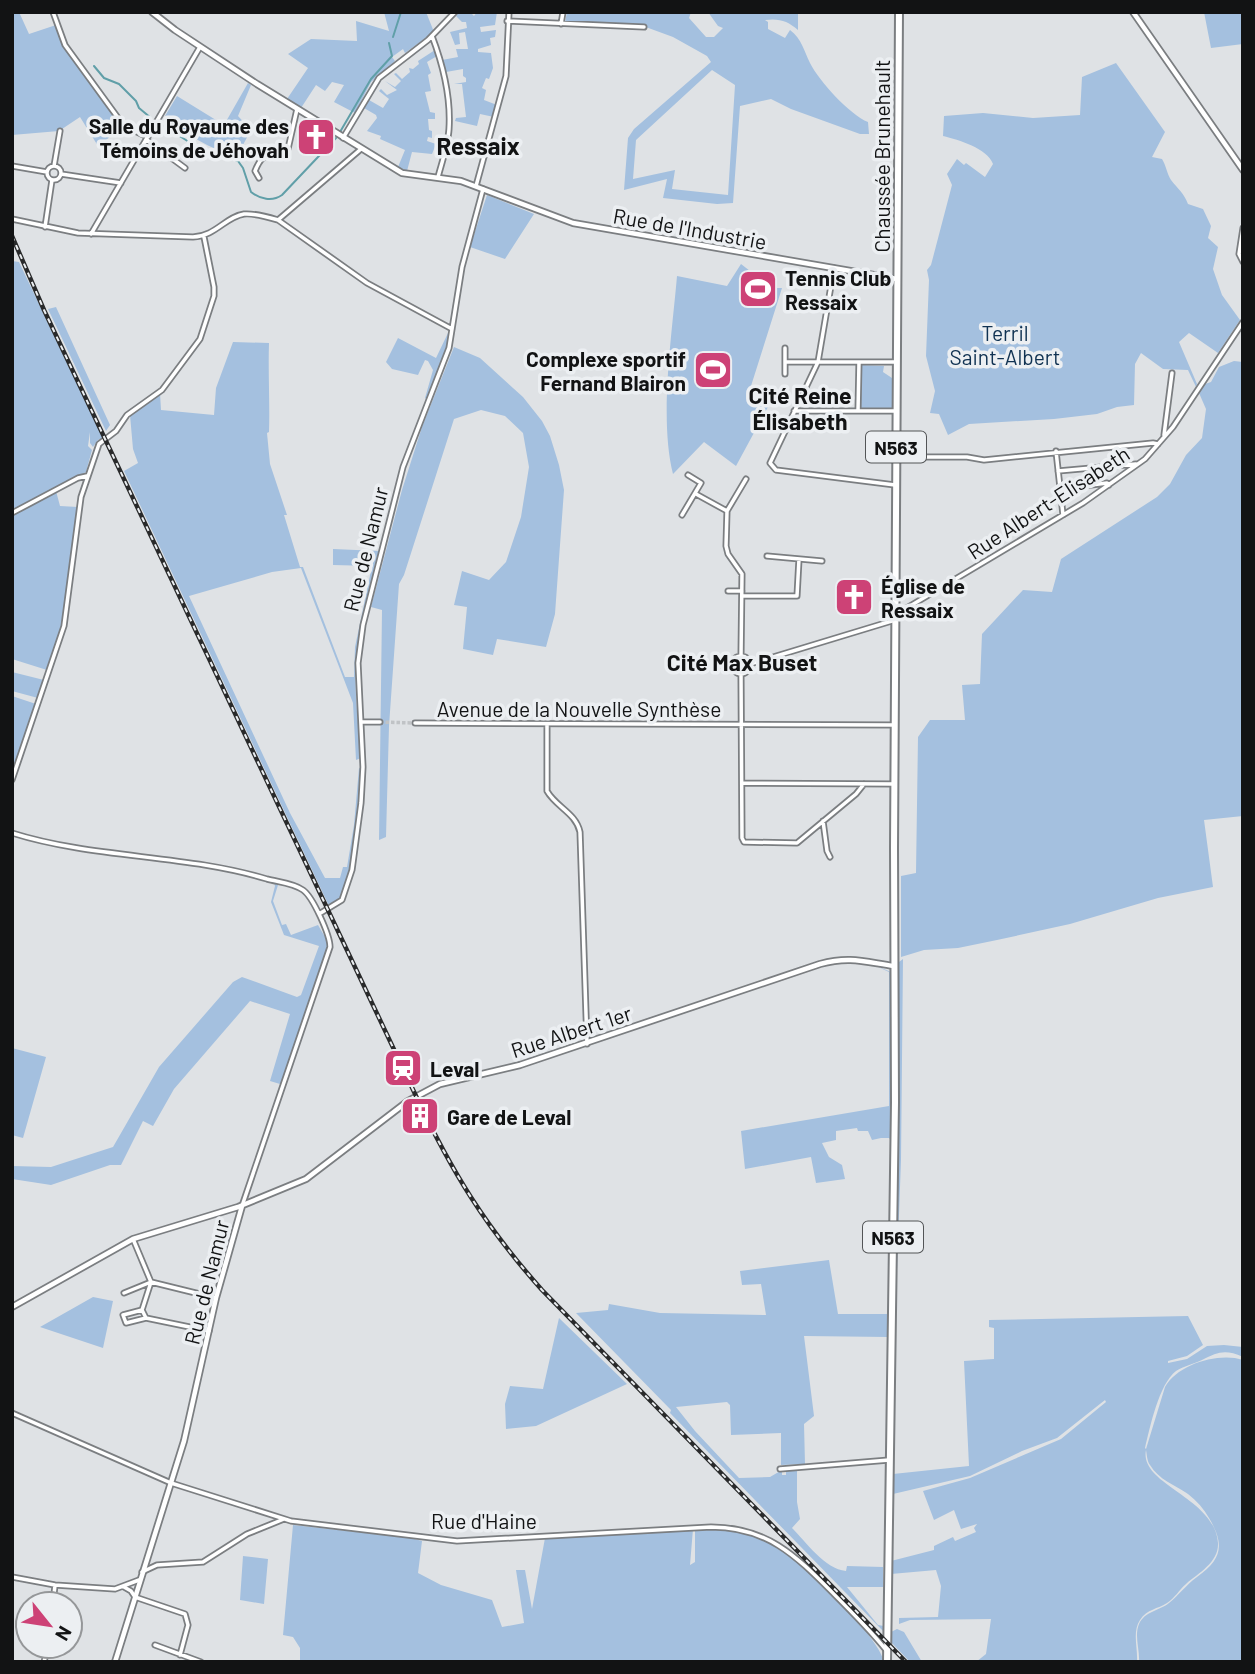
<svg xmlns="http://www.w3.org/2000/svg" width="1255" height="1674" font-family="Barlow,sans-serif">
	<rect width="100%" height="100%" fill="#dfe2e5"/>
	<!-- green -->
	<path fill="#a4c0df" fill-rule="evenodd" d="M12,12H19L29,34L56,25L73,61L123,127L98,146L80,117L59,131L12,135Z
		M384,12H426L434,32L405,53L403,49L392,57L395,61L371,82L355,113L334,102L344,85L332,82L325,91L316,85L301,108L287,99L308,68L288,54L311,39L357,41L356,21L389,31Z
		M460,12H470L474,16L477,12H497L495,25L480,27L481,32L496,30L495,37L490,38L491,45L478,49V52L491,53L493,68L489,79L486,78L482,88L486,90L484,100L497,105L494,117L480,114L477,126L455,121L456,118L466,117L462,84H454L466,82V78L463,76V69L446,72L442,60L458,57L456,49H468L465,32L459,33L460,44L455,45L450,32L467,28L466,22H462L456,16Z
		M567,12H691L689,18L706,37H714L723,28L718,26L708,12H798V30C788,21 779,18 765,20L768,22V29L785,38L790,30C802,39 804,51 810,63C819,81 850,115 868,122L869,134H860L791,109L771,99L740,106L733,203L717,204L663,198L667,179L624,190L628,138L634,129L711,62L707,56L673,37L643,26L565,23ZM712,70L735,85L728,195L672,189L675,170L633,179L636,140Z
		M1204,12H1243V44L1211,48Z
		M435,50L437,56L427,62L431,73L428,75L431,91L425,92L430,112L435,113V119H428L429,130L432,131V138L428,137L427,141L436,144L432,154L412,152L407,171L398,167L405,150L380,139L381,136L367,131L377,118L376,115L364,108L369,100L383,108L389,99L379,91L381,89L387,95L397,90L385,81L395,87L401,81L394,74L396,73L402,79L410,72L409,68L413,69L419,64L418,61Z
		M1116,63L1165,132L1152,157L1162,159C1166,165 1167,174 1171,180C1178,189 1184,193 1188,204L1203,209L1211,226L1208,238L1218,247L1213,269L1222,295L1240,320L1218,353L1189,333L1179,342L1197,384L1196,387L1188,370L1163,369L1141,353L1135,364L1134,405L1117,407L1097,414L1054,419L969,424L948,435L939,414L930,413L935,391L926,356L929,280L927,270L931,265L952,185L947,174L957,159L964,165L966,163L985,177L993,164C987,148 959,140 943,136L944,116L983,113L1033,118L1080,115L1082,77Z
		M248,83L251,85L238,116L251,130L237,156C211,150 185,134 165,116L177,96L224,125Z
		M487,195L534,214L505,259L470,247Z
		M12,261L19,262L103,438L98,440L93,447L90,443V432L88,446L92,450L86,472L12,511Z
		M741,264L750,271V275L755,279L758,276L775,288H782L751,386L769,405L736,466L704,442L673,474C659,418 672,335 677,276L727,286Z
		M56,307L110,425L106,431L48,309Z
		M448,333V346L428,400L425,398L433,370L428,361L425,360L418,375L392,369L386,362L398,338L436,358Z
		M233,342L269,343C268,373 270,403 269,432L267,433L270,464L287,515H284L300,567H303L345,677H354L355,647L372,566L333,565V549L379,551C370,586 360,621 357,657C353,691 359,724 361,758L356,760L353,703L301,568L272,572L189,596L290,813L325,878H340L343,867H347L354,825L359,768L361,769L354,852L347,887L335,905L329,906L124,471L138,463L133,449L130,415L160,393L161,410L214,415L216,388Z
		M454,347L480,358L523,397L542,421L550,436L559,465L564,490L555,614L546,647L497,639L493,655L463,649L467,607L454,605L462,571L489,580L506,562L521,517L529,467L523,433L505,416L481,410L454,419L404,575L399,584L389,726L386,837L379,840L382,610L371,607L402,490L422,427Z
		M1234,361L1243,362V816L1204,820L1213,887L1158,898L1070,924L997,940L958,948L924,950L901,957V876L916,873L918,737L930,720H965L962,685L980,684L982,634L1023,590L1052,592L1061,559L1157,497L1170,484L1186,455L1202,438L1206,409L1199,393L1205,384L1211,382L1219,367Z
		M861,365L884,366L883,372L892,378V408L861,409Z
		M56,491L60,506L78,507L63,626L47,670L12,659V515Z
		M12,672L44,680L38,698L12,691Z
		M12,696L36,704L12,774Z
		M274,883L278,885L273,901L282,925L286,924L291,935L318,925L328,942V947L283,1081L280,1084L270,1081L290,1014L250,1001L174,1089L153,1126L143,1121L121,1165H110L51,1185L12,1179V1166L51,1167L113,1147L159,1067L233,982L242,977L297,997L301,995L319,946L284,935L271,902L275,886Z
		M903,959L901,1160L895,1324L899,962Z
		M874,965L891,972L892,1141L889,1138H881L872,1140L868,1131H858L857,1128L836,1131V1140L822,1143L829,1157L842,1165L845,1179L816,1183L811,1157L745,1169L741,1131L889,1106V972Z
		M12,1048L46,1057L23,1138L12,1135Z
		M829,1260L838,1314H889L888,1337L804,1336L814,1416L804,1424L805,1464L781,1465V1433L731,1435L730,1405L727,1402L676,1407L695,1431L739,1478L770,1477L782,1470V1475H786V1469H797V1502L800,1519L792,1528C806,1542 825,1569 846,1571L847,1566L883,1567V1587H847L878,1625L884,1626V1632L670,1413L671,1410L576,1313L608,1310L609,1304L660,1313L766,1315L761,1284L742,1285L740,1271Z
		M93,1297L113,1301L103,1348L40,1327Z
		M1188,1316L1203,1345L1187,1356L1168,1361V1363L1187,1359L1207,1346L1224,1345L1243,1347V1357C1225,1349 1218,1352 1202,1360C1193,1364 1184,1366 1176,1371C1159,1384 1150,1427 1145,1448L1146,1449L1165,1387C1178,1364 1219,1352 1243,1360V1662H1139C1140,1650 1134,1636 1139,1624C1145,1611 1159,1611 1169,1603C1179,1595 1186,1585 1197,1577C1222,1559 1225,1545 1209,1518C1204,1509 1197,1501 1188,1494C1175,1485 1159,1480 1150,1465C1147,1461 1147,1455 1146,1450C1139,1485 1215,1497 1218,1543C1219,1562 1199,1573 1186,1584C1179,1590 1175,1598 1167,1603C1158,1609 1147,1609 1140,1620C1132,1632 1138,1648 1137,1662H976L986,1654L991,1619L910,1620L899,1624V1618L938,1617L941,1586L936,1570L891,1574V1561L934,1550V1546L953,1537L955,1541L976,1532L974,1528L977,1524L961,1529L954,1510L934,1520L923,1491L970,1478L1061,1439L1106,1402L1105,1400L1057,1438L1022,1451L970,1476L893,1494V1474L969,1466L964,1361L994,1359V1328L989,1327V1320Z
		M559,1318L627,1384L536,1426L506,1429L505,1404L510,1386L543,1389Z
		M293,1525L411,1538L422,1541L418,1573L441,1585L492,1600L502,1627L524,1623L516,1570H525L532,1609L545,1538L693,1529L690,1565L695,1562V1529C715,1528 736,1528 755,1535C764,1538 776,1544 784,1549C806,1564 880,1638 884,1662H300V1648L293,1637L283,1635Z
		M243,1556L268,1559L264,1604L240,1600Z
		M897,1629L904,1632L922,1662H910L891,1642V1632Z"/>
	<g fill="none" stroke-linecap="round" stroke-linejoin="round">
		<!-- stream -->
		<path stroke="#609fa8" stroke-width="2" d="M393,37L401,12
			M94,66L104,78L119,84L136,101L139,108L151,118
			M162,125L197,147L238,161L243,168L251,192C260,199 272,202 282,195L336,138
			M340,132L371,79L392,56L389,43"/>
		<!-- minor-tunnel -->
		<path stroke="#c0c3c6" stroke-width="3.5" stroke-dasharray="3.5 2" stroke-linecap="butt" d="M380,722L415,723"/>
		<!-- minor casing -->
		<g stroke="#7b7e81" stroke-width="7">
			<path id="minor" d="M53,12L65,45L124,126L148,137
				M507,21L644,27
				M561,24L563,12
				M432,36C443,65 451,98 449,129C448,145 442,162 438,177
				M343,138L379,78L428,40L455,12
				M147,140L185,168
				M12,166L47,172
				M54,166L60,131
				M47 173a7 7 0 1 1 14 0a7 7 0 1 1-14 0Z
				M61,174L121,183
				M259,178L255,171C265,146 273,160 288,149L297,109
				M476,186L506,76L509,12
				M12,219L78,233L193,237C216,236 225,217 244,214C255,213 268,217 278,220L367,283L452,329
				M278,220L361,149
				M45,227L52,180
				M1243,228L1239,254L1243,262
				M91,234L200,47
				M834,268L818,362L770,463L776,470L895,485
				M785,348V374
				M786,362H896
				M794,411H897
				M858,411L859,362
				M1164,435L1172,373
				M1056,451L1063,515
				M896,457H967L984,460L1153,443L1158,444
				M1058,471L1136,464
				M1060,489L1107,483L1109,485
				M696,494L727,511
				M12,513L78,478L87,476
				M682,515L701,483L688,475
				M767,556L822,561
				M728,591H742
				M742,596H797L799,559
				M895,615L1083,503L1145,459L1173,427L1243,322
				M732 665a9 9 0 1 1 18 0a9 9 0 1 1-18 0Z
				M741,656L742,574L728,554L726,546L727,511L746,479
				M750,664L895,620
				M719,665L732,666
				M741,674L742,838L744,842L797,843L856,794L864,784
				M361,722H380
				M415,723L895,725
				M547,724V791C556,807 576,813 580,832L587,1044
				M12,780L64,626L81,497L99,444L116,431L127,415L162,390L200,339L214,296V287L204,237
				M742,783L895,784
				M823,821L827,851L830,857
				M12,833C95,859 184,854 267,879C278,882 293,883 303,890C313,897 330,935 330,947L242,1206
				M319,914L342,900L352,870L361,803L363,767L358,663L363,625L403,467L449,348L462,267L483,189
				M133,1239L151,1282L216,1298
				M124,1293L151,1282L142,1310L146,1318L126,1323L123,1315L142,1310
				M146,1318L209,1331
				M12,1413L171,1483L291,1521L457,1541L711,1527C768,1527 796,1556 834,1594C852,1612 870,1630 886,1650
				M780,1469L889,1460
				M142,1572L157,1565L203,1562L247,1534L284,1519
				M12,1577L55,1585L115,1589L139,1580
				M124,1587L131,1591L135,1597L185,1614L188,1625L180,1655
				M53,1604L55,1585
				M155,1645L201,1662
				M44,1662L48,1646"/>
		</g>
		<!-- tertiary casing -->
		<g stroke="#7b7e81" stroke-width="8">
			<path id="tertiary" d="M152,12L175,30L257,84L402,173L461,181L573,223L897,279
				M1133,12L1243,170
				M12,1307L133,1239L238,1207L306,1179L408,1101L440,1084L520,1065L820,964C850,956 865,962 894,966
				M115,1662L184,1441L216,1298L242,1206"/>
		</g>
		<!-- primary casing -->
		<g stroke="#7b7e81" stroke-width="10">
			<path id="primary" d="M887,1662L895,1102L894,848L899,12"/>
		</g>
		<!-- minor -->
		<use href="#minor" stroke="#fff" stroke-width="3.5"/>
		<!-- tertiary -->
		<use href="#tertiary" stroke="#fff" stroke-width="4.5"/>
		<!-- primary -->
		<use href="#primary" stroke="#fff" stroke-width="6"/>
		<!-- rail casing -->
		<g stroke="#292a2b" stroke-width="4.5">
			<path id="rail" d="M12,236L44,310L416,1096C452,1172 485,1226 542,1290L906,1662"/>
		</g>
		<!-- rail -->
		<use href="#rail" stroke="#eceff2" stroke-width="2" stroke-dasharray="5" stroke-linecap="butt"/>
	</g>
	<!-- icons -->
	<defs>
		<g id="church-square" transform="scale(2.0125)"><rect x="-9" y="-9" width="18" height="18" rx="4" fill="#cd4276" stroke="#eceff2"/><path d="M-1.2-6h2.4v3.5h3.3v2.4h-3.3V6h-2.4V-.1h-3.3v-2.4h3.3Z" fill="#fff"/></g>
		<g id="stadium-square" transform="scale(2.0125)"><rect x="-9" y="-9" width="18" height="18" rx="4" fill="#cd4276" stroke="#eceff2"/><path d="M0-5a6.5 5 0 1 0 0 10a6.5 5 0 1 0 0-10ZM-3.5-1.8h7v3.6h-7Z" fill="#fff"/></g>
		<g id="station-square" transform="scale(2.0125)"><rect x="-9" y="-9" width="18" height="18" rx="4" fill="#cd4276" stroke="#eceff2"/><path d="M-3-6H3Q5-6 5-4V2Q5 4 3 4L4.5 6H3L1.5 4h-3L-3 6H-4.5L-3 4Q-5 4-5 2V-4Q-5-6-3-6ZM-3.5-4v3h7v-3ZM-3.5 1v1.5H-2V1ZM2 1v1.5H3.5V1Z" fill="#fff"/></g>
		<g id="building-square" transform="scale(2.0125)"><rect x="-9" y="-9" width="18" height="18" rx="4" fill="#cd4276" stroke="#eceff2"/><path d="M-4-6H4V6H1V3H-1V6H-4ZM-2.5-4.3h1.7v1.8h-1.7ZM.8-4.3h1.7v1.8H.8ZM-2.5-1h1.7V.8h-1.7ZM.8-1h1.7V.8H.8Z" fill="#fff"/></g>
	</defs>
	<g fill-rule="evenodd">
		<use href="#church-square" x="316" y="137"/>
		<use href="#stadium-square" x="758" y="289"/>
		<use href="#stadium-square" x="713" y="370"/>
		<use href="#church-square" x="854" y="597"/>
		<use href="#station-square" x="403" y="1068"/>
		<use href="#building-square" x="420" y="1116"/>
	</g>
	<g text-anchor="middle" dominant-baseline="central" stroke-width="7" stroke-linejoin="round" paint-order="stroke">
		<!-- shield labels -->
		<g fill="#eceff2" stroke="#535557" stroke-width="2">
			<rect x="866" y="431.5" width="60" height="31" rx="5"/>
			<rect x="863" y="1221.5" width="60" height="31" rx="5"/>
		</g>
		<g font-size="19" font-weight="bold" fill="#121314">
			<text x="896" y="447">N563</text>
			<text x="893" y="1237">N563</text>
		</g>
		<!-- poi labels -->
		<g font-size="21" font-weight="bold" fill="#121314" stroke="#eceff2" text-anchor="start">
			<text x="289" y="125" text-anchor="end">Salle du Royaume des<tspan x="289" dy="24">Témoins de Jéhovah</tspan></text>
			<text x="785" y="277">Tennis Club<tspan x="785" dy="24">Ressaix</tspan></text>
			<text x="686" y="358" text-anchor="end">Complexe sportif<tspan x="686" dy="24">Fernand Blairon</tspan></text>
			<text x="881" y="585">Église de<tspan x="881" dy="24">Ressaix</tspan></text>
			<text x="430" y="1068">Leval</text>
			<text x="447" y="1116">Gare de Leval</text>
		</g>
		<!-- street labels -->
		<g font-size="21" fill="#121314" stroke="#eceff2">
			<text transform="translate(881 156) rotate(-90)">Chaussée Brunehault</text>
			<text transform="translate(690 228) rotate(10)">Rue de l'Industrie</text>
			<text transform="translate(1048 502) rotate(-33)">Rue Albert-Elisabeth</text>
			<text transform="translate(365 549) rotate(-76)">Rue de Namur</text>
			<text x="579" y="708">Avenue de la Nouvelle Synthèse</text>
			<text transform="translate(571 1031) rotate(-18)">Rue Albert 1er</text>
			<text transform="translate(206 1282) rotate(-76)">Rue de Namur</text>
			<text x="484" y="1520">Rue d'Haine</text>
		</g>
		<!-- park labels -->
		<g font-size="21" fill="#103252" stroke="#eceff2">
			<text x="1005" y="332">Terril<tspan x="1005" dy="24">Saint-Albert</tspan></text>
		</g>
		<!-- neighbourhood labels -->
		<g font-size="23" font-weight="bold" fill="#121314" stroke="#eceff2">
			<text x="800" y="395">Cité Reine<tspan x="800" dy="26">Élisabeth</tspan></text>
			<text x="742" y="662">Cité Max Buset</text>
		</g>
		<!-- quarter labels -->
		<g font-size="24" font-weight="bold" fill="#121314" stroke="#eceff2">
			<text x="478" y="145">Ressaix</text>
		</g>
	</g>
	<!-- border -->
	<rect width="1255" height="1674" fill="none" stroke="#121314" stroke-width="28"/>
	<!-- north arrow -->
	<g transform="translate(49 1625) rotate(120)"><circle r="33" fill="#eceff2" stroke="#959799" stroke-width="2"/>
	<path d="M0-5L12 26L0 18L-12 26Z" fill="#cd4276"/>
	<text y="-10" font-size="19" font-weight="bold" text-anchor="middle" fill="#121314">N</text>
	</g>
</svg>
